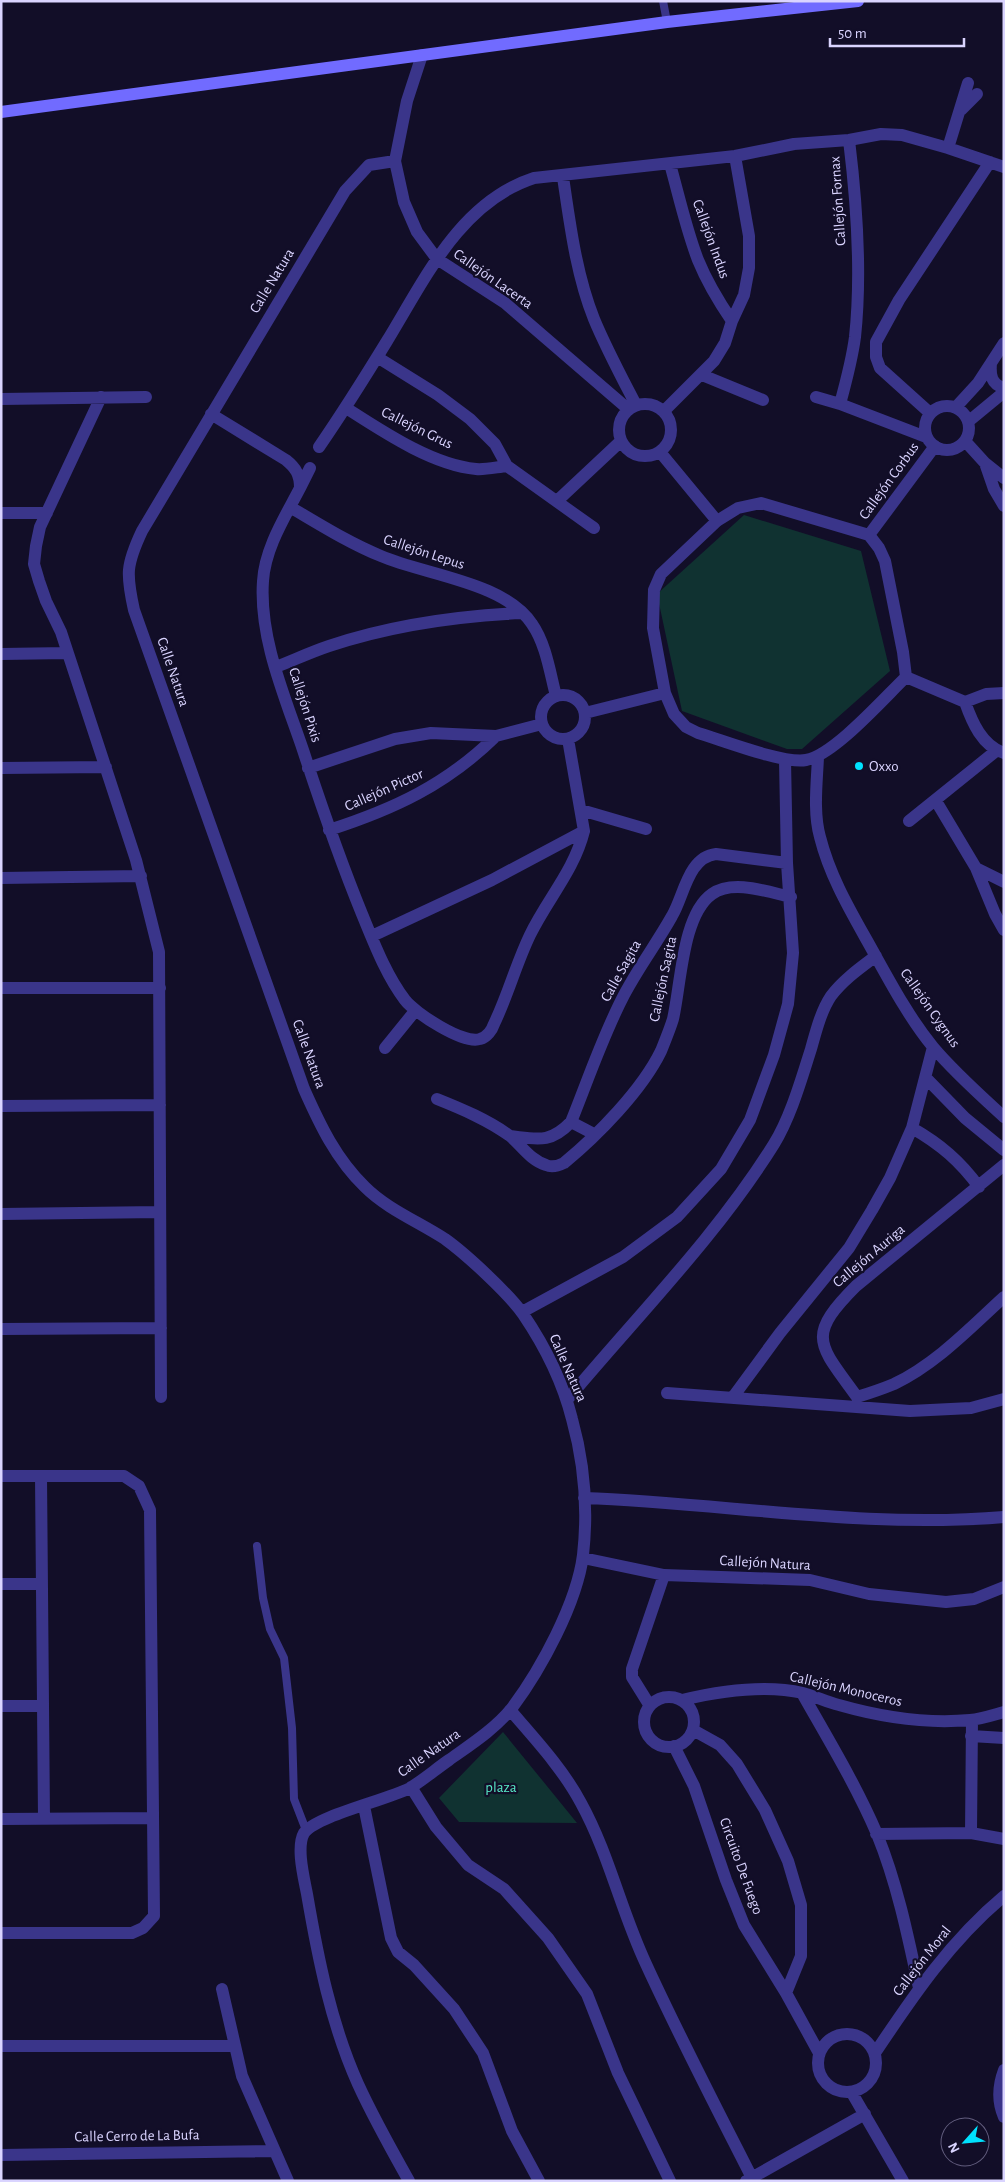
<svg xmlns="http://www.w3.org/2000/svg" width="1005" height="2182" font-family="'Alegreya Sans',sans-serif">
	<rect width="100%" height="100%" fill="#120e28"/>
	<!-- green -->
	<path fill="#103231" d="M744,515L861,551L890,671L802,749H787L682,711L657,594Z
		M503,1732L577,1823L459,1822L439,1798Z"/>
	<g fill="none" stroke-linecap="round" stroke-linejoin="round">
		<!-- service -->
		<path stroke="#3a358a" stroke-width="8" d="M663,1L667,22
			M257,1546L263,1598L270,1629L284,1658L292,1728L294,1799L306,1830"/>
		<!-- minor -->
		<path stroke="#3a358a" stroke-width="12" d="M422,55L407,101L395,161L404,202L417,232L437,259L505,303L628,409
			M961,110L977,94
			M948,148L968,83
			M395,161L369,165L345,191L142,531C126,565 126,574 134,610L304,1089C320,1125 336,1159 365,1187C387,1209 419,1222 445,1239C466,1254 509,1294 523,1314C544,1345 563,1383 572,1419C584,1462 588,1510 583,1555C577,1603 541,1669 512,1708C495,1729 470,1745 449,1760C436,1769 423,1780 410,1788C387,1800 316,1816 304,1833C296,1847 304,1878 307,1894C318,1958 331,2024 358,2084C373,2117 391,2149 409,2181
			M670,164C679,196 686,229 698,260C707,282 719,302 732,321
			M563,177C570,224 576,274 594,319C606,348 621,376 636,405
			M377,357L438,395L470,419L495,444L507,466L594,528
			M991,363C990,375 991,384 1004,388
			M702,375L763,400
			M101,397L40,527L36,546L34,564L39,581L46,601L61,632L136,860L159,952L161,1397
			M816,397L840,404L926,437
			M1,399L146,397
			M619 430a26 26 0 1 1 52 0a26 26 0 1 1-52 0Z
			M840,404C846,382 852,360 855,337C862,272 857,205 849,140
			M925 428a22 22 0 1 1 44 0a22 22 0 1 1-44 0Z
			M956,407L978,383L1004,343
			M346,408C382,431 432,465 476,469C485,470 497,467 507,466
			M664,411L714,361L725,343L732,321L744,295L749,268V236L735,156
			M930,413L880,368L876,357V342L899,300L990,162
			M211,414L286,460C296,468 300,475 300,488C285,517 265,548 263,581C259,638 285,697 303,750C321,805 340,860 362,914C374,943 386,975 405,1000C415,1013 464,1045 480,1039C487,1037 492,1030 494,1024C508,995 516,964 530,935C548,898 574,871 584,831
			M969,421L1004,392
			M965,441L985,463L1004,478
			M319,447C343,412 365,377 387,341C425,279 460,202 534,178L735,156L794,144L849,140L881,134L902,135L948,148L1004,167
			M660,452L717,521
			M985,463L994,489L1004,506
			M300,488L310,468
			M557,501L621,441
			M761,503L869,535L879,548L885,561L903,652L906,677C884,698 834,755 806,760C783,764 722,740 698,733L686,727L674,714L665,693L653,628L654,590L661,574L717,521L738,508Z
			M290,507C319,524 349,543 381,556C425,575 505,582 532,624C546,644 550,673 556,696
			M1,513H47
			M869,535L935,446
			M1,654L68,653
			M276,667C294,660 311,652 329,646C392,625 457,616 522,613
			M906,677L965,702C972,722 982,746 1004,753
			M541 717a22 22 0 1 1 44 0a22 22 0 1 1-44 0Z
			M965,702L986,694L1004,693
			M585,713L665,693
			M818,757C817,782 813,812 820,837C829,873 847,905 865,937C886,974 906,1014 933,1047C954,1072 980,1095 1004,1117
			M1,768L106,767
			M308,768L395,739L431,733L496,736L542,724
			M936,801L976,868L995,914L1004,930
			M581,810L646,829
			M909,821L996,751
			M329,830C394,809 446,785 496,736
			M976,868L1004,882
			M1,878L141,876
			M372,936L492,880L584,831L568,739
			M1,988H160
			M385,1048L415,1011
			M926,1078L965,1118L1004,1150
			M437,1099C462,1109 488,1120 510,1136C522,1146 530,1160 546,1165C552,1168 558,1166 564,1163C598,1135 642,1090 661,1051C665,1041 670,1029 673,1019C681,985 682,915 712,894C733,879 768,892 791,897
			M1,1106L160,1105
			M571,1122L594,1134
			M912,1128C940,1144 960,1161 979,1187
			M510,1136C537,1139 550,1144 571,1122C588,1080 603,1035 624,995C638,968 657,943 672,916C684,896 688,857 716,854L787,863
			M1004,1165L856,1286C805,1337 819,1344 857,1397C870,1393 882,1389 894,1384C936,1364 970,1328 1004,1297
			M1,1214L160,1212
			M522,1312L623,1257L677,1217L721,1169L750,1120L774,1055L788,1004L793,953L787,863L785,760
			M1,1329L161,1328
			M667,1393L910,1411L971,1408L1004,1399
			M733,1397L780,1333L849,1248L872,1210L890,1178L912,1128L933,1047
			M567,1400C637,1316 716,1237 774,1144C791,1116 801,1080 811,1049C816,1031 821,1011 831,996C843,980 860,968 876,956
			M1,1476H124L139,1486L150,1510L154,1916L143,1928L132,1933H1
			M41,1476L44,1819
			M584,1498C724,1503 864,1529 1004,1517
			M583,1558L664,1575L810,1580L869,1594L946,1602L974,1599L1004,1587
			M1,1584H42
			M802,1693C828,1739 856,1785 877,1834C897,1883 908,1936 919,1988
			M644 1722a25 25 0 1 1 50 0a25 25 0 1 1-50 0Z
			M682,1700C720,1691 764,1684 803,1693C815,1696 826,1702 839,1705C881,1717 926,1724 970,1720C981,1719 993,1715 1004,1712
			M1,1706H42
			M650,1706L632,1677V1669L664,1575
			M510,1710C535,1739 563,1769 581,1803C609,1854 621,1911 646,1964C679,2036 716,2107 752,2178
			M693,1730L720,1745L737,1764L765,1810L788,1861L801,1905V1956L786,1993
			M971,1736L1004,1738
			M674,1746L694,1786L726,1880L744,1925L786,1993L819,2053
			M411,1787L436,1827L468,1865L504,1889L548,1938L587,1994L618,2073L670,2181
			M364,1806L391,1938L398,1952L414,1965L454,2009L483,2053L512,2131L539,2181
			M1,1819L153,1818
			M971,1833L972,1720
			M876,1834L971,1833L1004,1839
			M222,1989L242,2076L288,2181
			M818 2063a29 29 0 1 1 58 0a29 29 0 1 1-58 0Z
			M1,2046H234
			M875,2053C913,1996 951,1940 1004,1896
			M1004,2070C998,2086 997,2101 1004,2117
			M852,2093L903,2181
			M1,2155L274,2151
			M746,2181L865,2114"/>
		<!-- secondary -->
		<path stroke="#716bff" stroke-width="12" d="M1,112L667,22L858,1"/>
	</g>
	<!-- markers -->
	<circle fill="#00e2ff" stroke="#120e28" stroke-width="2" cx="859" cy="766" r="5"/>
	<g text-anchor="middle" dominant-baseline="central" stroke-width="4.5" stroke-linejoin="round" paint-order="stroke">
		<!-- street labels -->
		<g font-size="15" fill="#dad4ff" stroke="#120e28">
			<text transform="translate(838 201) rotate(-94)">Callejón Fornax</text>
			<text transform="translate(711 239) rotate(70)">Callejón Indus</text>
			<text transform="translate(493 279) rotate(35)">Callejón Lacerta</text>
			<text transform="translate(272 281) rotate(-59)">Calle Natura</text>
			<text transform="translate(417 428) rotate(26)">Callejón Grus</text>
			<text transform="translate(889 481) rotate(-54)">Callejón Corbus</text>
			<text transform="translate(424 552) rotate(18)">Callejón Lepus</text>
			<text transform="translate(173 672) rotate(71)">Calle Natura</text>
			<text transform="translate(305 705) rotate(72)">Callejón Pixis</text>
			<text transform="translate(384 790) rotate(-24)">Callejón Pictor</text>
			<text transform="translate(621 971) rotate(-61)">Calle Sagita</text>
			<text transform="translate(663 979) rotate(-78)">Callejón Sagita</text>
			<text transform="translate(930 1008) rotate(55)">Callejón Cygnus</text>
			<text transform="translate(309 1054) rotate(70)">Calle Natura</text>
			<text transform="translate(869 1256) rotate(-40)">Callejón Auriga</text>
			<text transform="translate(568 1368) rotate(66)">Calle Natura</text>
			<text transform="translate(765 1563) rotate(3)">Callejón Natura</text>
			<text transform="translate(846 1689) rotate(13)">Callejón Monoceros</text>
			<text transform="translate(429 1753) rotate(-35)">Calle Natura</text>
			<text transform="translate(741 1866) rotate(70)">Circuito De Fuego</text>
			<text transform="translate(922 1961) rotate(-52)">Callejón Moral</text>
			<text transform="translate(137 2136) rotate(-1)">Calle Cerro de La Bufa</text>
		</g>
		<!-- poi labels -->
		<g font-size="15" fill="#dad4ff" stroke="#120e28" text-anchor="start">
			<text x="869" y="766">Oxxo</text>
		</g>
		<!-- park labels -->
		<g font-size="15" fill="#57e8c6" stroke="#120e28">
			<text x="501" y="1787">plaza</text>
		</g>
	</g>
	<!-- border -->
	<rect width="1005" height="2182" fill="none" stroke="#dad4ff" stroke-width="5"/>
	<!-- north arrow -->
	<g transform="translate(965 2142) rotate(243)"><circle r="24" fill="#120e28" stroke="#625d7e"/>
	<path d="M0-4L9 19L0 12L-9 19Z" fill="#00e2ff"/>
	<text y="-8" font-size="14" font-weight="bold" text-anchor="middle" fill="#dad4ff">N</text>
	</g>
	<!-- scale -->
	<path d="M830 38v8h134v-8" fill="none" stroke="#dad4ff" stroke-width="2.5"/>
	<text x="838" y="38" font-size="15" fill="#dad4ff" stroke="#120e28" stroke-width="4" paint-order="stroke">50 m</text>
</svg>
